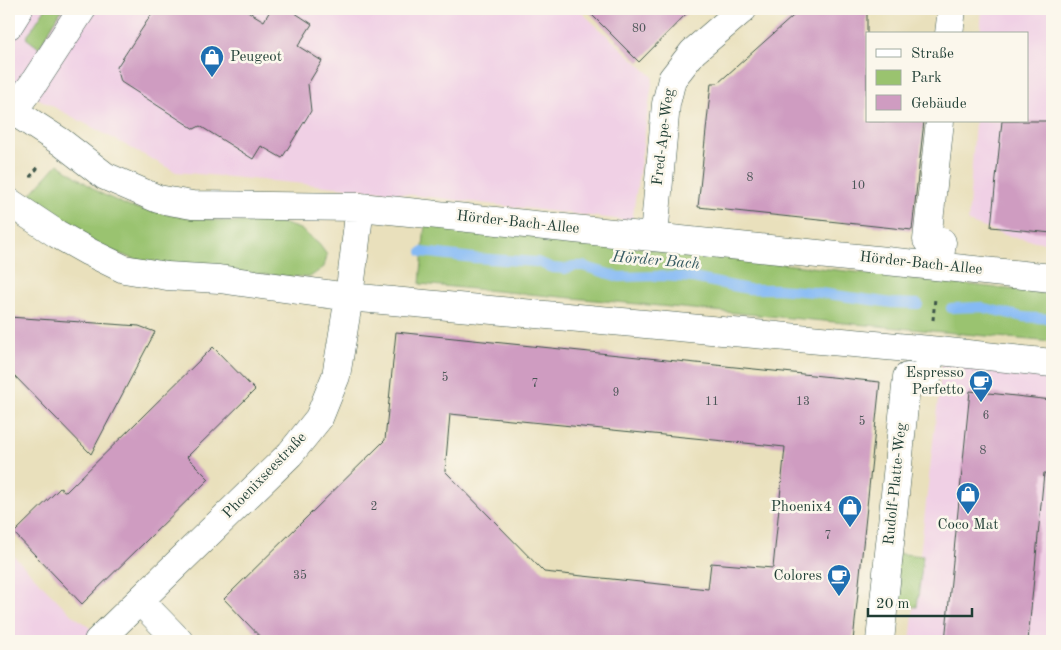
<svg xmlns="http://www.w3.org/2000/svg" width="1061" height="650" font-family="'Old Standard TT',serif">
	<rect width="100%" height="100%" fill="#fbf7ec"/>
	<filter id="ink" filterUnits="userSpaceOnUse"><feTurbulence type="fractalNoise" baseFrequency=".02" numOctaves="2"/><feDisplacementMap in="SourceGraphic" scale="10" xChannelSelector="R" yChannelSelector="G"/><feConvolveMatrix kernelMatrix="1 2 1 2 8 2 1 2 1" color-interpolation-filters="sRGB"/></filter>
	<filter id="wash" filterUnits="userSpaceOnUse"><feTurbulence type="fractalNoise" baseFrequency=".0096" numOctaves="4" result="noise"/><feDisplacementMap in="SourceGraphic" scale="20" xChannelSelector="R" yChannelSelector="G"/><feGaussianBlur stdDeviation="1.12" result="paint"/><feColorMatrix in="noise" values="0 0 0 0 0 0 0 0 0 0 0 0 0 0 0 0 0 1.4 0 .05"/><feComposite in="paint" operator="in"/></filter>
	<g filter="url(#wash)">
		<rect width="100%" height="100%" fill="#e9e0bc"/>
		<!-- built -->
		<path fill="#f0d0e5" d="M9,9H578L653,77L632,221L380,191L176,172L9,83Z
			M982,9H1052V244L1008,236L968,222L975,121H1027V34H980Z
			M942,364L1052,375V641H910Z
			M9,551L69,612L107,641H9Z"/>
		<!-- green -->
		<path fill="#9ac36f" stroke="#5c8052" d="M45,9H62L39,48L26,38Z
			M58,164L100,193L130,207L171,215L232,222L276,221L300,229L319,244L327,255L324,267L310,277L280,276L143,262L106,249L76,233L28,197Z
			M425,224L1052,294V342L420,284Z
			M894,553L923,556L917,607L889,604Z"/>
		<g fill="none" stroke-linecap="round" stroke-linejoin="round">
			<!-- stream -->
			<path stroke="#85baf4" stroke-width="10" d="M422,252L474,258L537,262L553,268L565,269L573,266H583L619,277L660,276L693,278L748,289H778L813,292L892,303L918,304
				M951,308L980,307L1023,317L1052,319"/>
		</g>
		<g id="blocks">
			<!-- building -->
			<path fill="#cf9cc1" fill-rule="evenodd" d="M155,9H244L264,21L271,9H289L312,24L298,46L322,61L308,84L311,111L282,158L261,146L253,159L200,126L194,129L121,82L117,67Z
				M586,9H691L639,62Z
				M801,9H867V121H924L912,230L698,207L711,83H718Z
				M1002,121H1052V233L991,227Z
				M9,317L139,326L155,332L91,454L9,370Z
				M396,332L880,382L853,641H264L224,599L385,440ZM450,414L785,447L773,568L711,563L708,589L544,572L445,471Z
				M213,347L255,390L187,457L209,479L82,604L14,533L60,488L66,492Z
				M970,391L1052,400V474L1044,473L1028,641H945Z"/>
		</g>
	</g>
	<g filter="url(#ink)">
		<use href="#blocks" fill-opacity="0" stroke="#3d5548" stroke-width="1"/>
		<g fill="none" stroke-linecap="round" stroke-linejoin="round">
			<!-- street casing -->
			<g stroke="#3d5548" stroke-width="29">
				<path id="street" d="M949,34L952,9
					M9,110L13,111L61,142L105,176L158,199L192,205L360,207L1052,278
					M9,202L57,234L89,252L124,269L167,276L219,279L349,297L930,350L1052,363
					M654,236L666,104L672,79L693,52L743,9
					M939,266L942,242L927,240L940,121
					M140,601L179,641
					M98,641L290,454L319,418L336,376L349,297L360,207
					M880,641L907,377L927,379L930,350"/>
			</g>
			<!-- secondary casing -->
			<g stroke="#3d5548" stroke-width="29">
				<path id="secondary" d="M9,25L19,9
					M9,116L33,84L82,9"/>
			</g>
			<!-- path -->
			<path stroke="#3d5548" stroke-width="3" stroke-dasharray="4 4" stroke-linecap="butt" d="M30,177L40,165
				M933,320L935,298"/>
			<!-- street -->
			<use href="#street" stroke="#fff" stroke-width="28"/>
			<!-- secondary -->
			<use href="#secondary" stroke="#fff" stroke-width="28"/>
		</g>
	</g>
	<!-- icons -->
	<defs>
		<g id="shop-pin" transform="scale(1.25)"><path d="M0 17L-7.5 6A9.5 9.5 0 1 1 7.5 6Z" fill="#1f6fb2" stroke="#fbf7ec"/><path d="M-5-2.5h2.3a2.7 3.5 0 0 1 5.4 0H5L5.5 6h-11ZM-1.5-2.5h3a1.5 2.3 0 0 0-3 0Z" fill="#fff"/></g>
		<g id="cafe-pin" transform="scale(1.25)"><path d="M0 17L-7.5 6A9.5 9.5 0 1 1 7.5 6Z" fill="#1f6fb2" stroke="#fbf7ec"/><path d="M-5.5-4.5H6V0H3Q3 3.5 0 3.5H-2.5Q-5.5 3.5-5.5 0ZM3-3.2v2h1.7v-2ZM-6 4.5H4V6H-6Z" fill="#fff"/></g>
	</defs>
	<g fill-rule="evenodd">
		<use href="#shop-pin" x="212" y="57"/>
		<use href="#cafe-pin" x="981" y="382"/>
		<use href="#shop-pin" x="968" y="494"/>
		<use href="#shop-pin" x="850" y="507"/>
		<use href="#cafe-pin" x="839" y="576"/>
	</g>
	<g text-anchor="middle" dominant-baseline="central" stroke-width="5" stroke-linejoin="round" paint-order="stroke">
		<!-- number labels -->
		<g font-size="12" fill="#4b5557">
			<text x="639" y="29">80</text>
			<text x="750" y="178">8</text>
			<text x="858" y="186">10</text>
			<text x="445" y="378">5</text>
			<text x="535" y="384">7</text>
			<text x="616" y="393">9</text>
			<text x="712" y="402">11</text>
			<text x="803" y="402">13</text>
			<text x="986" y="416">6</text>
			<text x="862" y="422">5</text>
			<text x="983" y="451">8</text>
			<text x="374" y="507">2</text>
			<text x="828" y="536">7</text>
			<text x="300" y="576">35</text>
		</g>
		<!-- poi labels -->
		<g font-size="15" fill="#1f3d34" stroke="#fbf7ec" text-anchor="end">
			<text x="230" y="57" text-anchor="start">Peugeot</text>
			<text x="964" y="373">Espresso<tspan x="964" dy="17">Perfetto</tspan></text>
			<text x="832" y="507">Phoenix4</text>
			<text x="968" y="525" text-anchor="middle">Coco Mat</text>
			<text x="822" y="576">Colores</text>
		</g>
		<!-- street labels -->
		<g font-size="15" fill="#1f3d34" stroke="#fbf7ec">
			<text transform="translate(664 137) rotate(-83)">Fred-Ape-Weg</text>
			<text transform="translate(518 223) rotate(6)">Hörder-Bach-Allee</text>
			<text transform="translate(921 264) rotate(6)">Hörder-Bach-Allee</text>
			<text transform="translate(265 476) rotate(-46)">Phoenixseestraße</text>
			<text transform="translate(896 484) rotate(-84)">Rudolf-Platte-Weg</text>
		</g>
		<!-- water labels -->
		<g font-size="16" font-style="italic" fill="#385c64" stroke="#fbf7ec">
			<text transform="translate(656 261) rotate(5)">Hörder Bach</text>
		</g>
	</g>
	<!-- margin -->
	<rect width="1061" height="650" fill="none" stroke="#fbf7ec" stroke-width="30"/>
	<!-- legend -->
	<rect x="866" y="32" width="162" height="90" fill="#fbf7ec" stroke="#a3ada2"/>
	<rect x="876" y="49" width="25" height="8" fill="#ffffff" stroke="#a3ada2"/>
	<text x="911" y="58" font-size="15" fill="#1f3d34">Straße</text>
	<rect x="876" y="70" width="25" height="15" fill="#9ac36f" stroke="#a3ada2"/>
	<text x="911" y="82" font-size="15" fill="#1f3d34">Park</text>
	<rect x="876" y="95" width="25" height="15" fill="#cf9cc1" stroke="#a3ada2"/>
	<text x="911" y="108" font-size="15" fill="#1f3d34">Gebäude</text>
	<!-- scale -->
	<path d="M868 608v8h104v-8" fill="none" stroke="#1f3d34" stroke-width="2.5"/>
	<text x="876" y="608" font-size="15" fill="#1f3d34" stroke="#fbf7ec" stroke-width="4" paint-order="stroke">20 m</text>
</svg>
